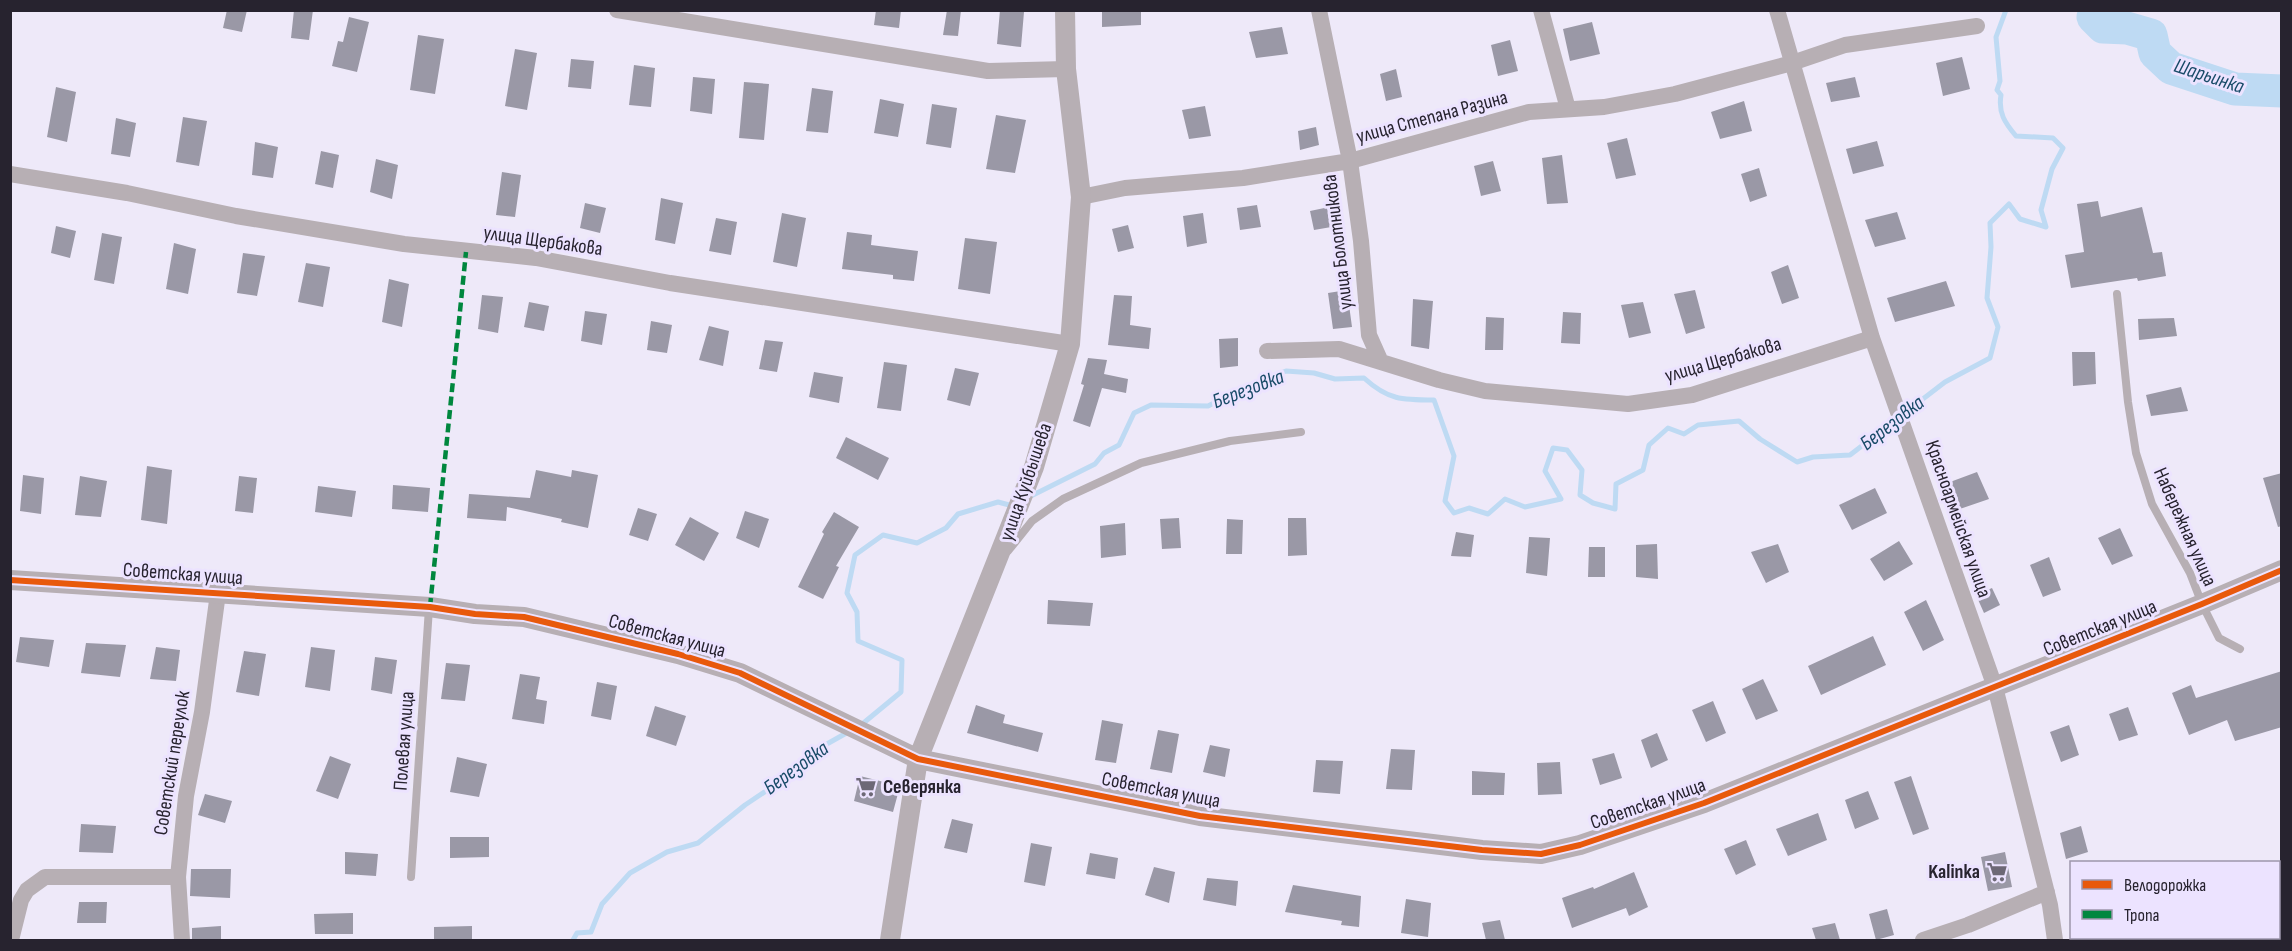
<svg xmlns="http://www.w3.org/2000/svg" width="2292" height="951" font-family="'Sofia Sans Condensed',sans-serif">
	<rect width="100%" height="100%" fill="#eee9f9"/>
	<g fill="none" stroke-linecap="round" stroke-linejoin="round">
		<!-- stream -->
		<path stroke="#bedaf3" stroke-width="5" d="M1029,497L1095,464L1104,453L1119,445L1134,413L1151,405L1208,406L1245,387L1286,371L1314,373L1335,379L1364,378C1388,400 1402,400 1434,400L1454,456L1445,501L1454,513L1469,508L1488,514L1505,499L1525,507L1561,499L1545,471L1553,448L1567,450L1582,470L1580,495L1593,503L1615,509L1616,484L1643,470L1649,445L1668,428L1684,434L1698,425L1739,421L1760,439L1797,462L1813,457L1850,455L1945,382L1990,358L1998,327L1987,298L1991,247L1990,223L2009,204L2020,219L2046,227L2041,210L2052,169L2063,148L2053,138L2016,136C2005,123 1998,113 2001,95L1997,90L2000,81L1996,37L2006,10
			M861,725L901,692L902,660L858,641L857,612L847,593L855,555L883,535L917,543L946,528L958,514L998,502L1013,506
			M573,940L577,933L591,932L602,904L630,873L667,852L698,843L745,805L784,779L818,749L850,731"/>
		<!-- river -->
		<path stroke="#bedaf3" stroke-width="33" d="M2096,10L2093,17L2103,27L2127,28L2151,35L2155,53L2171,68L2235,89L2282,91"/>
	</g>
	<!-- building -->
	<path fill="#9a98a6" d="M227,10H247L242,32L223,28Z
		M294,10H313L309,40L291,38Z
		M876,10H901L899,28L874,25Z
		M947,10H961L958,36L943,35Z
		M1000,10L1024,12L1021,47L997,44Z
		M1102,10H1141V25L1102,27Z
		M349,17L369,22L357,72L332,66L338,41L343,42Z
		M1592,22L1600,54L1570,61L1563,29Z
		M1282,27L1288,54L1256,58L1249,32Z
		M418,35L444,39L435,94L410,90Z
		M1510,40L1518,71L1498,76L1491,45Z
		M515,49L537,53L527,110L505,106Z
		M1962,57L1970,89L1943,96L1936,63Z
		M571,59L594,61L591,89L568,87Z
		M634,65L655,68L651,107L629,105Z
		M1396,69L1402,97L1386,101L1380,74Z
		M693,77L715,79L712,114L690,111Z
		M1855,77L1860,97L1831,102L1826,83Z
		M744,82L769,84L764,140L739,138Z
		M56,87L76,92L67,142L47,137Z
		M812,88L833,91L828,133L806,131Z
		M880,99L904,104L898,137L874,133Z
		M1744,101L1752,131L1720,139L1711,112Z
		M932,104L957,108L951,148L926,144Z
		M1205,106L1211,136L1189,139L1182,110Z
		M996,115L1026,120L1015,173L986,169Z
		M183,117L207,121L199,166L176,162Z
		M116,118L136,123L130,157L111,154Z
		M1316,127L1319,145L1300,150L1298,131Z
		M1627,138L1636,175L1616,179L1607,143Z
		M1877,141L1884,166L1853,174L1846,149Z
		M255,142L278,147L273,178L252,175Z
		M321,151L339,155L333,188L315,184Z
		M1562,155L1568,203L1547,204L1542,158Z
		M376,159L398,165L392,199L370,192Z
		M1493,161L1501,191L1481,196L1474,166Z
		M1759,168L1767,196L1750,202L1741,174Z
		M502,172L521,175L515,217L496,215Z
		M661,198L683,203L675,244L655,240Z
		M2098,201L2101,217L2142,207L2153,253L2162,252L2166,276L2138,281L2137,278L2071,288L2065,255L2084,252L2077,204Z
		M585,203L606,208L600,233L580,228Z
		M1257,205L1261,227L1240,230L1237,208Z
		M1334,206L1337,226L1314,230L1310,211Z
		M1897,212L1906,239L1875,247L1865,220Z
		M782,213L806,218L797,267L773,262Z
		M1203,213L1207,243L1187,247L1183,216Z
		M716,218L737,222L731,255L709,251Z
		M1128,225L1134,248L1118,252L1112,229Z
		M56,226L76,231L70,258L51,253Z
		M847,232L872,235L871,245L918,251L914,281L893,279V275L842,269Z
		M102,233L122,237L114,284L94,280Z
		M965,238L997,242L990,294L958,289Z
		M174,243L196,249L188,294L166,289Z
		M243,253L265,256L257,296L237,293Z
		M306,263L330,267L323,307L298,302Z
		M1788,265L1799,298L1782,304L1771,272Z
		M389,279L409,284L402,327L382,322Z
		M1946,281L1955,306L1895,322L1887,298Z
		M1347,290L1352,327L1333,329L1328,293Z
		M1695,290L1705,328L1686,334L1674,294Z
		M482,295L503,297L498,333L478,329Z
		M1114,295L1132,296L1130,325L1151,328L1149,349L1108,345Z
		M1413,299L1433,301L1429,349L1411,346Z
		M529,302L549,306L544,331L524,327Z
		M1643,302L1651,333L1629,338L1621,305Z
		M585,311L607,314L602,345L581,341Z
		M1563,312L1581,313L1580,344L1561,343Z
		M1486,317L1504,318L1503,350H1485Z
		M2174,318L2177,336L2139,340L2138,319Z
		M651,321L672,325L667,353L647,350Z
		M709,326L729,331L723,366L699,360Z
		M1238,338V366L1220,368L1219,339Z
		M765,340L783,342L777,372L759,369Z
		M2072,352H2095L2096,384L2073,386Z
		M1088,358L1107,360L1104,374L1128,379L1126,393L1102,388L1090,427L1073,421L1084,385L1081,384Z
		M884,362L907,365L901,411L877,408Z
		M955,368L979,373L970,406L947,400Z
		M814,372L843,377L839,403L809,397Z
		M2181,387L2188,411L2151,416L2146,395Z
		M846,437L889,458L878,480L836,458Z
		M147,466L172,470L167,524L141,520Z
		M536,470L571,477L572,470L598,475L588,528L561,522L562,519L507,507L506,521L467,518L469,494L530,498Z
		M1977,472L1989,499L1954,511L1942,485Z
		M2282,473V526L2278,527L2263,478Z
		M23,475L44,478L41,514L20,511Z
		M80,476L107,481L101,517L75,515Z
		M239,476L257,478L253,513L235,511Z
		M393,485L430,488L428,512L392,509Z
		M318,486L356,491L352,517L315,512Z
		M1875,488L1887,513L1852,530L1839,505Z
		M638,508L657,514L648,541L629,535Z
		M745,511L769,519L759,548L736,538Z
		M834,512L859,527L836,566L839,567L823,599L798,587L824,534L822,532Z
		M690,517L719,533L704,561L675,545Z
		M1179,518L1181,548L1162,549L1160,519Z
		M1288,518H1306L1307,555L1288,556Z
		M1227,519L1243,520L1242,554H1226Z
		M1125,523L1126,555L1101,558L1100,526Z
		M2120,528L2133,556L2112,565L2098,538Z
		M1456,532L1474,535L1471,557L1451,556Z
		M1529,537L1550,538L1547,576L1526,573Z
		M1899,541L1913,564L1884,581L1870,559Z
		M1657,544L1658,579L1636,577V545Z
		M1778,544L1789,572L1766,583L1751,552Z
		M1589,547H1605V577H1588Z
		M2049,557L2061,590L2043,597L2030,565Z
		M1992,588L2000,605L1984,613L1976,595Z
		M1048,600L1093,603L1090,626L1047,624Z
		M1926,600L1944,640L1923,651L1904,612Z
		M1873,636L1886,665L1821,695L1808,666Z
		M20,637L54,640L49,667L16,662Z
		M86,643L126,645L120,677L81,673Z
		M156,647L180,650L176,681L150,679Z
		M311,647L335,650L330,691L305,687Z
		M244,651L266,654L259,696L236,692Z
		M375,657L397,660L392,694L371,690Z
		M446,663L470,665L465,701L441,699Z
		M2282,671V727L2235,741L2227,720L2189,735L2172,693L2191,685L2196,698Z
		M520,674L540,677L536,699L547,701L544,724L512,719Z
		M1763,679L1778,711L1756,720L1742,689Z
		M597,682L617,686L611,720L591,716Z
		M1713,701L1726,733L1706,742L1692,710Z
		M976,705L1005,715L1003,723L1043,733L1038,752L967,733Z
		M655,706L686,716L676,746L646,736Z
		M2128,707L2138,735L2119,741L2109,714Z
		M1102,720L1123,724L1116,763L1095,760Z
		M2069,725L2079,755L2061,762L2050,732Z
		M1158,730L1179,734L1172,773L1150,769Z
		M1657,733L1668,760L1651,768L1641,740Z
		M1210,745L1230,749L1225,777L1203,772Z
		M1391,749L1415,750L1412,790L1386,789Z
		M1614,753L1622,778L1600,785L1592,759Z
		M330,756L351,764L338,799L316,791Z
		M457,757L487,764L479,797L450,792Z
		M1316,760L1343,761L1340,794L1313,792Z
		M1560,762L1562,794L1538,795L1537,763Z
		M1472,771L1505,773L1504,795H1472Z
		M860,776L900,786L893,812L854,801Z
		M1911,776L1929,829L1913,835L1894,782Z
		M1868,791L1879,819L1855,829L1845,800Z
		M205,794L232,801L225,823L198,815Z
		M1818,813L1827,840L1788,856L1776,829Z
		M952,819L973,824L967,853L944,848Z
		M81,824L116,826L113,853L79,852Z
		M2081,826L2088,852L2066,859L2060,833Z
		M450,837H489V857L450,858Z
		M1746,840L1756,865L1736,875L1724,849Z
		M1031,843L1052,847L1045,886L1024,882Z
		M345,852L378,854L376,876L345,874Z
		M2005,852L2012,887L1988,891L1981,857Z
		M1090,853L1118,858L1115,879L1086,874Z
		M1154,867L1175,872L1169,903L1145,895Z
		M191,869H231L230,898L190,896Z
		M1634,872L1648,907L1629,916L1626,908L1572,928L1562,898L1593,887L1594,889Z
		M1207,878L1238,881L1236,906L1203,900Z
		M1293,885L1361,896L1359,927L1341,925L1342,921L1285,912Z
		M1406,899L1431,903L1428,937L1401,933Z
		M79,902H107L106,923H77Z
		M1887,909L1894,935L1876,940L1869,914Z
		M353,913V934H315L314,914Z
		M1500,920L1505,940H1486L1482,923Z
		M1835,923L1840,940H1816L1812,928Z
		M221,926V940H192V928Z
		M472,926V940H434V927Z"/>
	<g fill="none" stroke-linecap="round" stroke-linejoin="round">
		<!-- service -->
		<path stroke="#b7afb4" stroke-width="8" d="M2117,294L2128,402L2136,453L2152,504L2190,573L2202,604L2219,638L2240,649
			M1008,551L1032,521L1063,499L1141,463L1230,441L1301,432
			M411,877L429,608"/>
		<!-- minor -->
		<path stroke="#b7afb4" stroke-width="16" d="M617,10L988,71L1066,69
			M1319,10L1350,161L1361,241L1369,335L1381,362
			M1541,10L1568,109
			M1777,10L1872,338L1995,687L2050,905L2055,940
			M10,174L127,193L236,216L404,244L536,258L670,283L1070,344
			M1081,197L1125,188L1243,178L1350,161L1529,112L1604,107L1675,94L1792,63L1845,45L1977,26
			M1267,351L1339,349L1439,380L1485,391L1628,404L1692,395L1872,338
			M11,940L21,900L27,890L45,877H178
			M182,940L178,877L186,796L202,712L218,593
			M1923,940L1968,925L2047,892"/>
		<!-- tertiary -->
		<path stroke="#b7afb4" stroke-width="20" d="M10,580L430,607L475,614L524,617L678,654L740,673L918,759L1200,816L1482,850L1541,854L1580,845L1704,803L2202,604L2282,570
			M890,940L918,759L1034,467L1070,344L1081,197L1066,69L1065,10"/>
		<!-- quiet -->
		<path stroke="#00873e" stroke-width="4.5" stroke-dasharray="9 4.5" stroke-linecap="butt" d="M430,607L466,252"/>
		<!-- cycleway casing -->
		<g stroke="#ece3ff" stroke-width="10">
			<path id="cycleway" d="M10,580L430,607L475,614L524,617L678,654L740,673L918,759L1200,816L1482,850L1541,854L1580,845L1704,803L2202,604L2282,570"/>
		</g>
		<!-- cycleway -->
		<use href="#cycleway" stroke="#e8590c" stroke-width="6"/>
	</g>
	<!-- icons -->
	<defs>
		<g id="supermarket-bare" transform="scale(1.62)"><path d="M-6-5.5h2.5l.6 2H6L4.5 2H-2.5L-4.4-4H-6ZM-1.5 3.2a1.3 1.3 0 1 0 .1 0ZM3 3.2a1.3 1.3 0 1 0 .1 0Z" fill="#6d6876" stroke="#ece3ff" stroke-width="2.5" paint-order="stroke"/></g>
	</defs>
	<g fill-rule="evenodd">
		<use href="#supermarket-bare" x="866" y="787"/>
		<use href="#supermarket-bare" x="1997" y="872"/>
	</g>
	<g text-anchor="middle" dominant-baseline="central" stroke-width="6" stroke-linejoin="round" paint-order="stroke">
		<!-- street labels -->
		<g font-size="20" fill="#27232f" stroke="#ece3ff">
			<text transform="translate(1432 117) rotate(-15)">улица Степана Разина</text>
			<text transform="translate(543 241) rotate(8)">улица Щербакова</text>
			<text transform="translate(1338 242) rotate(-97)">улица Болотникова</text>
			<text transform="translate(1723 360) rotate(-16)">улица Щербакова</text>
			<text transform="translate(1026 482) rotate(-71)">улица Куйбышева</text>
			<text transform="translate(1958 519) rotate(71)">Красноармейская улица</text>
			<text transform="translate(2185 527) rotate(66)">Набережная улица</text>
			<text transform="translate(183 574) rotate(4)">Советская улица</text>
			<text transform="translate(2100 628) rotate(-22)">Советская улица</text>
			<text transform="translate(667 636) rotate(15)">Советская улица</text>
			<text transform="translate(404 741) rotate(-86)">Полевая улица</text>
			<text transform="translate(172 763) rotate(-81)">Советский переулок</text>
			<text transform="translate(1161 790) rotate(11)">Советская улица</text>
			<text transform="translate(1648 804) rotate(-19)">Советская улица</text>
		</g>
		<!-- poi labels -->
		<g font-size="20" font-weight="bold" fill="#27232f" stroke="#ece3ff" text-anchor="start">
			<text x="883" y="787">Северянка</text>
			<text x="1980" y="872" text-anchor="end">Kalinka</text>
		</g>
		<!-- water labels -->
		<g font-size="21" font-style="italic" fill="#194b68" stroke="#ece3ff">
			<text transform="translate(2209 76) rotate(18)">Шарьинка</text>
			<text transform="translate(1248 389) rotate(-21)">Березовка</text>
			<text transform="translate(1892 423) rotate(-38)">Березовка</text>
			<text transform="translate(796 768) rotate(-36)">Березовка</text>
		</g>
	</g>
	<!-- border -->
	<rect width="2292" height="951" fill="none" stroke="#27232f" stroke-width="24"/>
	<!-- legend -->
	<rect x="2070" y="861" width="210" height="78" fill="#ece3ff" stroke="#9d96ac" stroke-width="1.5"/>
	<rect x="2082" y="880" width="30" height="9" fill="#e8590c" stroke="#9d96ac" stroke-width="1.5"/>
	<text x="2124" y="891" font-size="18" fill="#27232f">Велодорожка</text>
	<rect x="2082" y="910" width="30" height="9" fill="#00873e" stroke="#9d96ac" stroke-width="1.5"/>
	<text x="2124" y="921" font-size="18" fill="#27232f">Тропа</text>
</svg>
